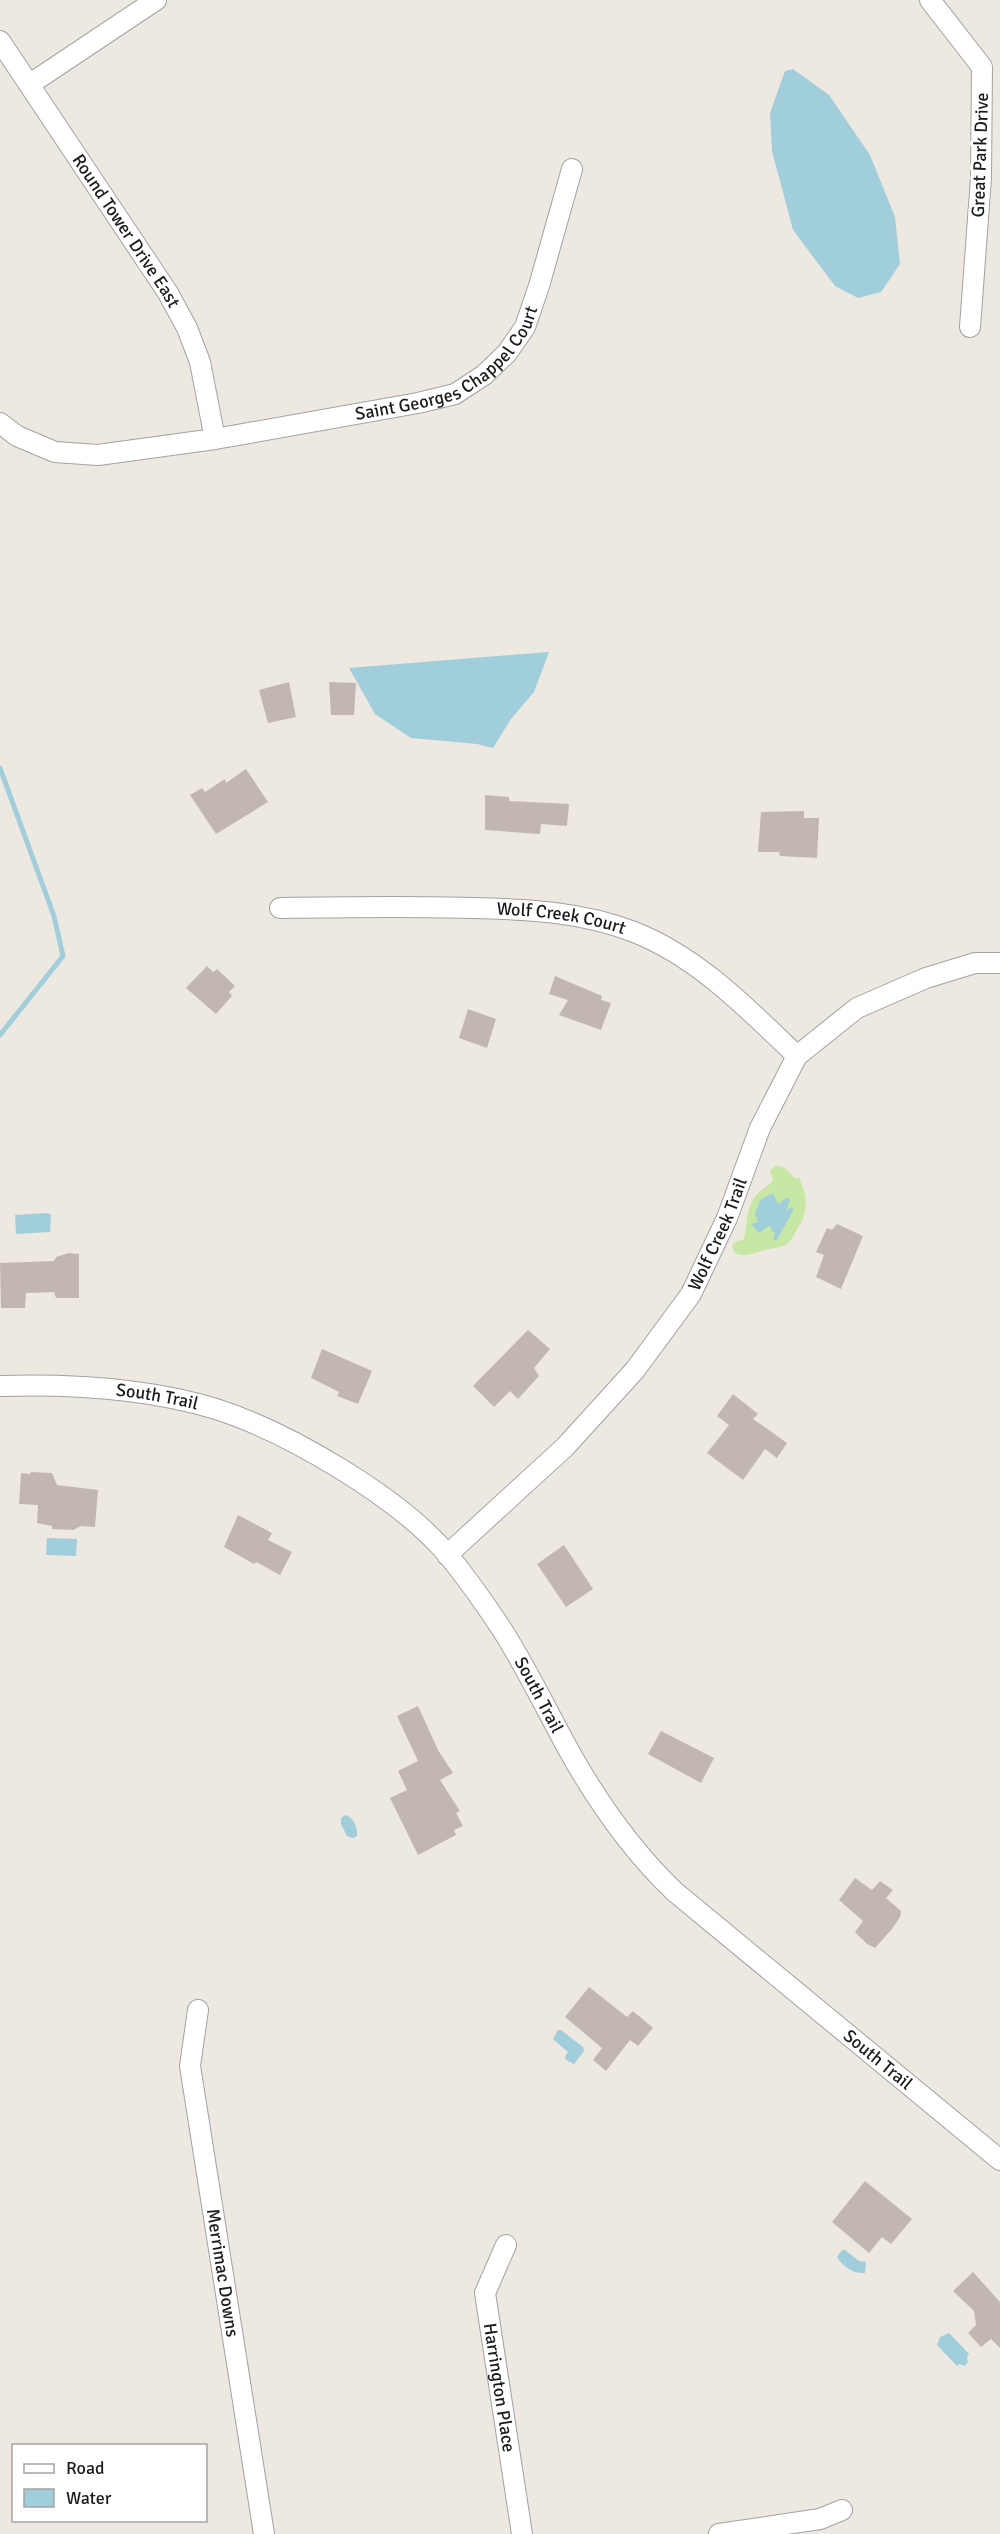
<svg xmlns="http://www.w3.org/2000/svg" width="1000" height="2534" font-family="Signika,sans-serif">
	<rect width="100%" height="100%" fill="#ede8e0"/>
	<!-- grass -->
	<path fill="#c7e8a5" d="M776,1165L785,1168L796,1179L799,1177C807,1196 809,1208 799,1226C795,1233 792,1241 785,1245C779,1248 772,1248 766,1250C757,1252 744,1258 735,1253L732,1246L735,1242L744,1239C748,1224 745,1206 758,1193C763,1188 769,1186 773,1180L770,1171Z"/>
	<!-- water -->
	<path fill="#a0cedb" d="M793,69L829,95L870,155L895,217L900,264L881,292L858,298L835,286L793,230L772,151L770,113L785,71Z
		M549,652L534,692L511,719L493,748L477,744L411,738L375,714L349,668Z
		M773,1193L778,1204L788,1197L790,1200L786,1211L792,1207L794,1209L777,1240H773L775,1233L772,1232L770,1225L759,1233L751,1224L758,1222L755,1213L760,1200Z
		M48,1213L51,1215L50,1232L16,1234L15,1215Z
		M47,1538L77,1539L76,1556L46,1555Z
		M346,1815C353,1817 358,1828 357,1836L353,1838L347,1836L341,1824V1818Z
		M558,2030H561L583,2047L584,2051L574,2064L566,2060L565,2057L568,2052L553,2039Z
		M842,2250H845L859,2261L866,2262L865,2273C854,2274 843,2267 837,2257Z
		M949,2333L969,2354L967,2358L968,2362L965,2366L959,2364L957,2366L937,2345L940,2337Z"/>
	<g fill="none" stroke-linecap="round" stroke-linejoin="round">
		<!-- stream -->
		<path stroke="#a0cedb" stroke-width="5" d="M0,768L54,916L63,956L0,1035"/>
	</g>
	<!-- building -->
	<path fill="#c1b7b0" d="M289,682L296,717L268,723L259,690Z
		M329,682L356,683L354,715H331Z
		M246,769L268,802L216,834L190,795L202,788L205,792L225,779L226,783Z
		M485,795L509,797V801L569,804L567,826L541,824L540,834L485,830Z
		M804,811V818H819L817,858L780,856L779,852H758L761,812Z
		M207,966L213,972L217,969L235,986L229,992L232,996L216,1014L186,988Z
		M555,976L602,996L601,1000L611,1003L601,1030L559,1015L568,1000L549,994Z
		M468,1009L496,1019L487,1048L459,1038Z
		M837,1224L863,1236L841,1289L816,1277L824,1255L816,1252L827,1228L832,1230Z
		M69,1253L79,1254V1298H56L54,1292L26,1293L25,1308H1L0,1263L54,1261L56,1257Z
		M528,1330L550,1349L534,1368L539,1376L518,1399L510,1391L494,1407L473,1386Z
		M322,1349L372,1371L358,1404L337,1396L339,1392L311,1378Z
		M733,1394L758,1414L753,1419L787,1443L777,1458L765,1449L743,1480L707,1453L729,1425L717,1416Z
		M31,1472L52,1473L57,1485L98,1490L95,1527L81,1526L73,1530L52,1529V1526L37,1523L38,1505L19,1504L21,1473L30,1474Z
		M238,1515L272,1533L268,1540L292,1552L280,1575L256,1562L254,1564L224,1547Z
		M564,1545L593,1589L566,1607L537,1564Z
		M418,1706L438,1750L453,1773L440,1780L460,1811L456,1813L463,1826L454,1830L456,1835L418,1855L390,1798L407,1790L398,1771L418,1761L397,1716Z
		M661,1731L714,1758L701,1783L648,1754Z
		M855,1878L872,1890L880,1881L893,1890L886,1898L901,1911L900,1917L892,1929L875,1948L867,1944L855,1932L863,1921L839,1900Z
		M589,1987L627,2017L633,2011L653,2028L638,2046L630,2040L606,2071L593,2060L602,2048L565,2017Z
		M865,2181L912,2219L891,2244L882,2237L869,2253L832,2222Z
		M973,2272L1000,2302V2348L991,2339L981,2347L968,2333L976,2325L974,2311L953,2291Z"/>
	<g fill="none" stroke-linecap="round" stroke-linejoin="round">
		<!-- street casing -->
		<g stroke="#a2a2a2" stroke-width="22">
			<g id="street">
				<path d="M930,0L982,67L981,178L970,327"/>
				<path id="s1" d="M0,41L168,293L187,328L200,362L215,439"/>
				<path d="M30,84L156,0"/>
				<path id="s2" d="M0,423L17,436L55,452L98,455L215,439L418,403L455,394L484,375L507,353L525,327L539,286L572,169"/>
				<path id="s3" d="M280,908C344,907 408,906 472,908C527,909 583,912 634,932C698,957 748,1009 797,1056"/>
				<path id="s4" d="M0,1386C71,1384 147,1388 216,1409C288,1432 399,1497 448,1555C466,1577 483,1601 499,1625C528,1669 550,1718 576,1763C604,1811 635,1854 675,1892L1000,2160"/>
				<path id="s5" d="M447,1555L565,1447L635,1370L691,1294L727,1218L760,1128L797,1056L857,1008L926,978L975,963H1000"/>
				<path id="s6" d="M198,2010L190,2066L264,2534"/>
				<path id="s7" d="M506,2245L485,2293L522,2534"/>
				<path d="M719,2534L820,2519L842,2510"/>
			</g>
		</g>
		<!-- street -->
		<use href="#street" stroke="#fff" stroke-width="20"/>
	</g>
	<g text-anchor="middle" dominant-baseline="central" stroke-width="6" stroke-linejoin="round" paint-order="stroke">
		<!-- street labels -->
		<g font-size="18" fill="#1b1b1b" stroke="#fff">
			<text transform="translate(980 155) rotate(-88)">Great Park Drive</text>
			<text stroke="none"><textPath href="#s1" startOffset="228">Round Tower Drive East</textPath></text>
			<text stroke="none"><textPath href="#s2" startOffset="477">Saint Georges Chappel Court</textPath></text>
			<text stroke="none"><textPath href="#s3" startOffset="282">Wolf Creek Court</textPath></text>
			<text stroke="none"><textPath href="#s5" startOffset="424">Wolf Creek Trail</textPath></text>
			<text stroke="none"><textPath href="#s4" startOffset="158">South Trail</textPath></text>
			<text stroke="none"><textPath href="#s4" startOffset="662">South Trail</textPath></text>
			<text stroke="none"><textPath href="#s4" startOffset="1166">South Trail</textPath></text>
			<text stroke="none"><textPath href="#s6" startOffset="266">Merrimac Downs</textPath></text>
			<text stroke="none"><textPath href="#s7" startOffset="148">Harrington Place</textPath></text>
		</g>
	</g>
	<!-- legend -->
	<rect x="12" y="2444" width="195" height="78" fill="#ffffff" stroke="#a4a4a4" stroke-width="1.5"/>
	<rect x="24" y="2464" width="30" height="9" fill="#ffffff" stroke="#a4a4a4" stroke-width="1.5"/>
	<text x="66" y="2474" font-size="18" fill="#1b1b1b">Road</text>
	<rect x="24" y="2489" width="30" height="18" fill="#a0cedb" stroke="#a4a4a4" stroke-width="1.5"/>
	<text x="66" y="2504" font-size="18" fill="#1b1b1b">Water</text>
</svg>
